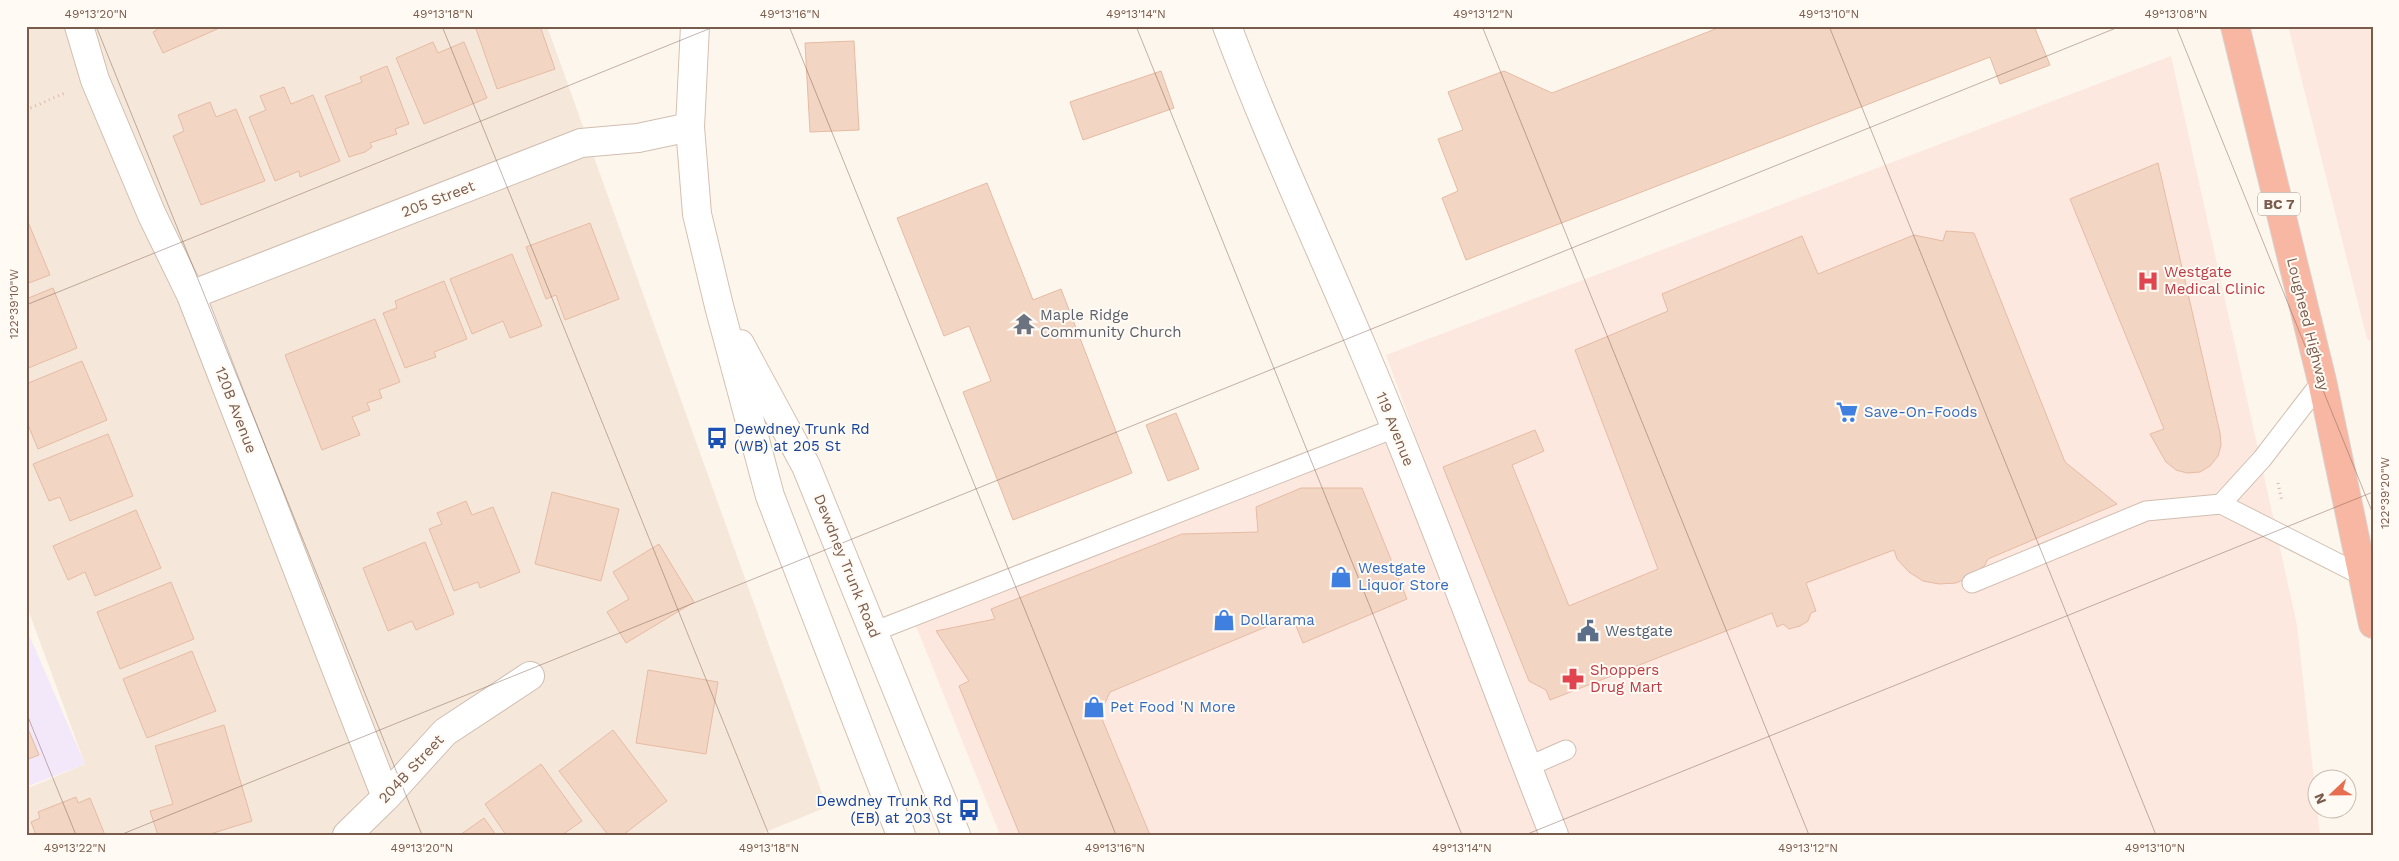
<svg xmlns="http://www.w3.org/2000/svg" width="2399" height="861" font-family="'Work Sans',sans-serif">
	<rect width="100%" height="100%" fill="#fdf6ec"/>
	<!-- residential -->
	<path fill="#f5e8da" d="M26,26H547L827,807L758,835H26V789L85,764L26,604Z"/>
	<!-- commercial -->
	<path fill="#fde8e0" d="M2288,26H2373V342L2367,339Z
		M2171,56L2297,625L2320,835H1000L916,626L1414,432L1386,355Z"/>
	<!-- education -->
	<path fill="#f3e8fa" d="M26,628L85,764L26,787Z"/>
	<!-- building -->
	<path fill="#f3d5c3" stroke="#e6bba3" d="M155,26H224L163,53L153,32L157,30Z
		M475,26H540L555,69L497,89Z
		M1723,26H2034L2050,65L2000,84L1990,57L1466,260L1442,198L1458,191L1438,139L1463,130L1448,92L1504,71L1552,93Z
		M854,41L859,130L810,132L805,43Z
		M433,42L438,53L464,42L487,98L424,124L396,58Z
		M387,66L409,124L395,129L397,134L370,143L372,147L365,152L349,157L325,96L362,82L360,77Z
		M1161,71L1174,108L1083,140L1070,102Z
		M284,87L291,104L313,95L340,161L300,177L299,171L275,181L249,117L266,110L260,96Z
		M210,102L216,117L236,109L265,181L201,205L173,136L184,131L178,115Z
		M2158,163L2220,433L2221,445L2218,456L2210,466L2200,472L2187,473L2176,470L2166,462L2150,434L2164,429L2070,199Z
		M987,183L1033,300L1061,289L1132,473L1013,520L963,392L991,381L969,326L944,336L897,218Z
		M26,217L50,275L26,284Z
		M590,223L619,299L565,320L556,295L546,299L526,247Z
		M1946,231L1974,233L2065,462L2117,504L1988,559L1985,565L1972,576L1956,583L1939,584L1923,581L1909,572L1897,559L1894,550L1806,583L1816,611L1811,613L1808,621L1800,626L1789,629L1783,624L1777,627L1772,613L1550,700L1546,690L1529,681L1443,467L1535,430L1544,451L1512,465L1569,606L1658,569L1575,350L1668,311L1662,294L1802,236L1818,274L1914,235L1943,241Z
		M512,254L542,326L510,338L503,321L472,334L450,279Z
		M444,281L467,339L434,352L436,357L405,368L383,313L397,308L395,301Z
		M53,288L77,348L26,369V299Z
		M375,319L400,382L379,390L382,398L367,403L370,410L352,417L360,435L322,450L285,355Z
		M82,361L107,420L38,449L26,420V384Z
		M1176,413L1199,469L1168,481L1146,425Z
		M108,434L133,496L70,521L60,497L49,501L33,464Z
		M1301,488H1362L1407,599L1303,643L1292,616L1110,692L1100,714L1150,835H1020L959,686L969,681L936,631L995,619L991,609L1182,534L1258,532L1256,507Z
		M552,492L619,509L601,581L535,564Z
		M466,501L472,515L493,507L520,572L480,588L478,582L454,591L429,529L442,524L437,513Z
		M136,510L161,568L95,596L85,572L68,580L53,546Z
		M425,542L454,614L416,630L412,621L388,631L363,568Z
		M659,544L694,602L626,643L607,612L629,599L613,572Z
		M171,582L194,639L120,669L97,612Z
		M192,651L216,711L147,738L123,679Z
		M648,670L718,682L706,754L636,743Z
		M26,724L39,755L26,760Z
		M224,725L252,821L207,835H158L150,811L173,804L155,746Z
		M613,730L667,801L623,835H608L559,771Z
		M541,764L582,821L562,835H506L485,804Z
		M76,797L78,803L90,798L105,835H36L31,822L40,818L38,812Z
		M484,818L496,835H460Z"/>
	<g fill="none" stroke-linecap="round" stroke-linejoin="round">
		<!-- lane casing -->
		<g stroke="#d1beb0" stroke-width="21">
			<path id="lane" d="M2221,504L2262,459L2322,381
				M1972,583L2146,511L2221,504L2363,576
				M873,632L1395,428
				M1527,767L1566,750"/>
		</g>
		<!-- street casing -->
		<g stroke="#d1beb0" stroke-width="30">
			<path id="street" d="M79,26L95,80L152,215L191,295L386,797
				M1227,26C1268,136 1318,242 1363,349C1431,509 1490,673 1554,835
				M191,295L581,143L638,138L690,127
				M347,835L386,797L445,732L530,676"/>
		</g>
		<!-- secondary casing -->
		<g stroke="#d6c0b0" stroke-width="30">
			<path id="secondary" d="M695,26L690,127L697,214L719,306L770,496L901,835
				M740,344L806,466L956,835"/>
		</g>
		<!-- highway casing -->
		<g stroke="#dad1cd" stroke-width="30">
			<path id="highway" d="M2235,26L2322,381L2373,624"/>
		</g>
		<!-- path -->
		<path stroke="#d9b8a5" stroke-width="3" stroke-dasharray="1 4" stroke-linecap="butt" d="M26,110L67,92
			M2278,483L2282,502"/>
		<!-- lane -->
		<use href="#lane" stroke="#fff" stroke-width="19"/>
		<!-- street -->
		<use href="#street" stroke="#fff" stroke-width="28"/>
		<!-- secondary -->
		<use href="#secondary" stroke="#fff" stroke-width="28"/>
		<!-- highway -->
		<use href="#highway" stroke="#f7b7a3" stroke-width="28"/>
	</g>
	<!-- ticks -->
	<path fill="none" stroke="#7a5c4d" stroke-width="1" stroke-opacity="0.45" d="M96,26L422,835M442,26L769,835M789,26L1116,835M1136,26L1462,835M1482,26L1809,835M1829,26L2156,835M2176,26L2373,514M26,305L716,26M26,712L76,835M120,835L2121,26M1525,835L2373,492"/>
	<!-- icons -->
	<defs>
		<g id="hospital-bare" transform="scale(1.725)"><path d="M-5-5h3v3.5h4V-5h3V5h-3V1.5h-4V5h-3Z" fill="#e0444e" stroke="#fffaf3" stroke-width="2.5" paint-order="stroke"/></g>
		<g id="temple-bare" transform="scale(1.725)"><path d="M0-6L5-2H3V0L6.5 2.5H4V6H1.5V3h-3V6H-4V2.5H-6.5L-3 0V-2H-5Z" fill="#6b7280" stroke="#fffaf3" stroke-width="2.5" paint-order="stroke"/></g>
		<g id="supermarket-bare" transform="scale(1.725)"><path d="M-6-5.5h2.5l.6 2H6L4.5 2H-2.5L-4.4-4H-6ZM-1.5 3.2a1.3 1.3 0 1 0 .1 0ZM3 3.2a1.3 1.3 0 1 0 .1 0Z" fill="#3f7fe0" stroke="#fffaf3" stroke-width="2.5" paint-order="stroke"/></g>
		<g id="bus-bare" transform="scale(1.725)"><path d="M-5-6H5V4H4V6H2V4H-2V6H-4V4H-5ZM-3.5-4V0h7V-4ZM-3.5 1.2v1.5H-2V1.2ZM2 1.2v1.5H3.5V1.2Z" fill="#1a4fb4" stroke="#fffaf3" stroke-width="2.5" paint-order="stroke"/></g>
		<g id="shop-bare" transform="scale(1.725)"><path d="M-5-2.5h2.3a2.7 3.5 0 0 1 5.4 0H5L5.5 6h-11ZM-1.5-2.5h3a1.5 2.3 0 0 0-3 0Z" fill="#3f7fe0" stroke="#fffaf3" stroke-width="2.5" paint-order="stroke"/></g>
		<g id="civic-bare" transform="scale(1.725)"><path d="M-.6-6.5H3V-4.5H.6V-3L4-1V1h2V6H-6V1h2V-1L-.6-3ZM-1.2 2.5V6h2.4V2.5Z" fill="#5c6f8a" stroke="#fffaf3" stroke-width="2.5" paint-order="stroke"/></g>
		<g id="pharmacy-bare" transform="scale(1.725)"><path d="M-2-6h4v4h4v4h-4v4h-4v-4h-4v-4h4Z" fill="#e0444e" stroke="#fffaf3" stroke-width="2.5" paint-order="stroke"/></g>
	</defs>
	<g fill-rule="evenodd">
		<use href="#hospital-bare" x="2148" y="281"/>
		<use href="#temple-bare" x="1024" y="324"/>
		<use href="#supermarket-bare" x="1847" y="412"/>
		<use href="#bus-bare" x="717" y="438"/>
		<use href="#shop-bare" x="1341" y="577"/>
		<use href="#shop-bare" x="1224" y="620"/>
		<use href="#civic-bare" x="1588" y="631"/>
		<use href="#pharmacy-bare" x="1573" y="679"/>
		<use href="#shop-bare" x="1094" y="707"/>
		<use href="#bus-bare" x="969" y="810"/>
	</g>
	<g text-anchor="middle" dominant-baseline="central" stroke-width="4" stroke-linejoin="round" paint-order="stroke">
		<!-- shield labels -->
		<rect fill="#fffaf3" stroke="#a28b7f" stroke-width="1" x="2258" y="192.5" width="42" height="23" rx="4"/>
		<g font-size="14" font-weight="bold" fill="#7a5c4d">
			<text x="2279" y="204">BC 7</text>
		</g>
		<!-- street labels -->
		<g font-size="15" fill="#7a5c4d" stroke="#fffaf3">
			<text transform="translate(438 199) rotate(-21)">205 Street</text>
			<text transform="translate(2308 324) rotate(76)">Lougheed Highway</text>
			<text transform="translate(236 410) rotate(69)">120B Avenue</text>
			<text transform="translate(1395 429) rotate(68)">119 Avenue</text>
			<text transform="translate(847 566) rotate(68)">Dewdney Trunk Road</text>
			<text transform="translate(411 769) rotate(-47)">204B Street</text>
		</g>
		<!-- health labels -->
		<g font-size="15" fill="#be3a42" stroke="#fffaf3" text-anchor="start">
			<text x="2164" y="272">Westgate<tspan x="2164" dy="17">Medical Clinic</tspan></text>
			<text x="1590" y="670">Shoppers<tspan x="1590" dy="17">Drug Mart</tspan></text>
		</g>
		<!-- worship labels -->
		<g font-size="15" fill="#5b616d" stroke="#fffaf3" text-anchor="start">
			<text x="1040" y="315">Maple Ridge<tspan x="1040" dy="17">Community Church</tspan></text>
		</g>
		<!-- shop labels -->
		<g font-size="15" fill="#366cbe" stroke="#fffaf3" text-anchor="start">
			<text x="1864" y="412">Save-On-Foods</text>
			<text x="1358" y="568">Westgate<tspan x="1358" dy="17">Liquor Store</tspan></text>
			<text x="1240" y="620">Dollarama</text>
			<text x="1110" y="707">Pet Food 'N More</text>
		</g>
		<!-- transit labels -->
		<g font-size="15" fill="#164399" stroke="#fffaf3" text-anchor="start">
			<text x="734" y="429">Dewdney Trunk Rd<tspan x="734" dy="17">(WB) at 205 St</tspan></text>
			<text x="952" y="801" text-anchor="end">Dewdney Trunk Rd<tspan x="952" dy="17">(EB) at 203 St</tspan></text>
		</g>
		<!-- service labels -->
		<g font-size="15" fill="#4e5e75" stroke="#fffaf3" text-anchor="start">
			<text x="1605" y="631">Westgate</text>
		</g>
	</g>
	<!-- border -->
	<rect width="2399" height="861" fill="none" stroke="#fffaf3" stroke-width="55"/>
	<!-- north arrow -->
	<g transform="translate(2332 794) rotate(248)"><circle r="24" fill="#fffaf3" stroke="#cabbb1"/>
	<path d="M0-4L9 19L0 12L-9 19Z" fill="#e76f51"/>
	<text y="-8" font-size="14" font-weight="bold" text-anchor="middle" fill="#7a5c4d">N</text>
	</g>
	<rect x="28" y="28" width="2344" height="806" fill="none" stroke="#7a5c4d" stroke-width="2"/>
	<g font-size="12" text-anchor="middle" fill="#7a5c4d">
		<text x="96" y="18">49°13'20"N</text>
		<text x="443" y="18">49°13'18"N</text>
		<text x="790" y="18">49°13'16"N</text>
		<text x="1136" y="18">49°13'14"N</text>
		<text x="1483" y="18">49°13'12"N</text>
		<text x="1829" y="18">49°13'10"N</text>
		<text x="2176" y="18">49°13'08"N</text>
		<text transform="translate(14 304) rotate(-90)" y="4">122°39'10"W</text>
		<text transform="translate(2385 493) rotate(-90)" y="4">122°39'20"W</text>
		<text x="75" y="852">49°13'22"N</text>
		<text x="422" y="852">49°13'20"N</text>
		<text x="769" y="852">49°13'18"N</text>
		<text x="1115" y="852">49°13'16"N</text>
		<text x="1462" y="852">49°13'14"N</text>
		<text x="1808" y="852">49°13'12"N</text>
		<text x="2155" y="852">49°13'10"N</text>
	</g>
</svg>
